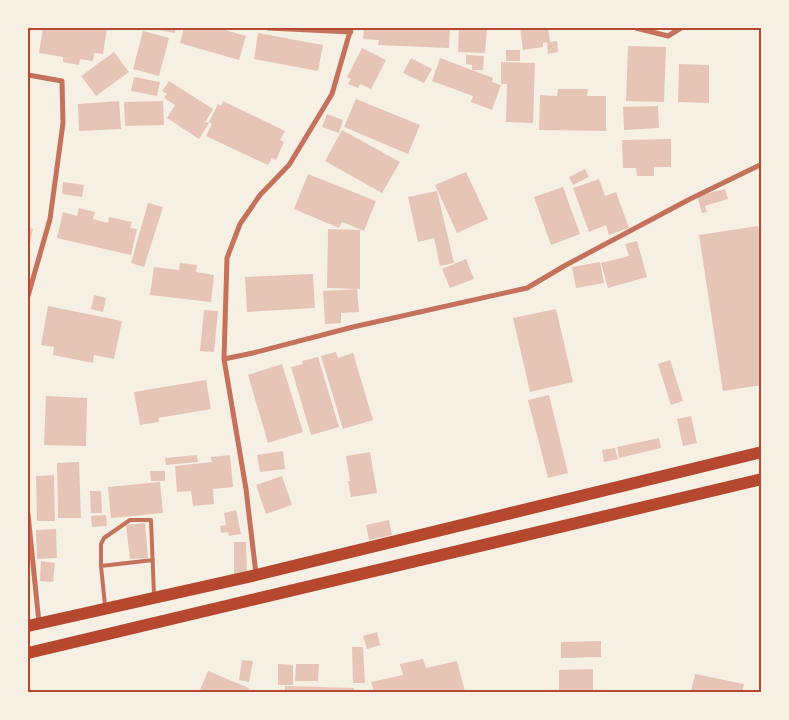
<svg xmlns="http://www.w3.org/2000/svg" width="789" height="720" font-family="Jost,sans-serif">
	<rect width="100%" height="100%" fill="#f6efe4"/>
	<!-- building -->
	<path fill="#e6c5b7" d="M43,28H107L103,54L94,53L93,61L80,59L79,65L63,62V57L39,53Z
		M160,28H183L182,30L176,28L175,33L159,30Z
		M184,28H218L246,36L239,60L180,43Z
		M364,28H450L449,48L378,45L379,40L363,39Z
		M459,28H487L485,53L458,52Z
		M520,28H548L550,42L557,41L558,52L548,54L547,42L543,43V47L523,50Z
		M143,31L169,38L159,76L133,69Z
		M258,33L323,45L318,71L254,59Z
		M628,46L666,47L664,102L626,101Z
		M362,48L386,60L371,89L360,84L358,88L348,84L351,79L347,77Z
		M506,50H520V61H506Z
		M114,52L129,72L96,96L81,76Z
		M466,55L484,56L483,70H472V65L466,64Z
		M411,58L432,69L424,83L403,73Z
		M440,58L493,78L492,82L501,85L492,110L471,102L473,96L432,81Z
		M501,62L535,63L533,123L506,122L507,84H501Z
		M679,64L709,65V103L678,102Z
		M134,77L160,82L157,96L131,91Z
		M169,81L213,109L206,121H204L209,123L199,139L167,118L175,105L164,98L167,94L162,91Z
		M558,89H588L587,96H606V131L539,130L540,95L557,96Z
		M356,99L420,125L408,154L344,127Z
		M119,101L121,129L79,131L78,104Z
		M163,101L164,125L125,126L124,102Z
		M223,101L285,131L280,140L284,142L276,160L272,158L268,165L206,136L212,124L209,122L218,104L221,106Z
		M658,106L659,128L624,130L623,107Z
		M327,114L343,120L339,133L322,127Z
		M342,130L400,162L382,193L325,161Z
		M671,139V167H654V176H637L636,168H623L622,140Z
		M585,169L589,177L573,185L569,177Z
		M466,172L488,219L457,233L435,185Z
		M308,174L376,201L364,231L342,222L339,228L294,209Z
		M599,179L605,196L616,192L629,228L609,235L606,225L589,232L573,188Z
		M63,182L84,185L82,197L62,194Z
		M563,187L580,234L551,245L534,197Z
		M725,189L728,199L705,206L707,212L702,213L697,196Z
		M437,191L454,263L440,266L434,238L418,242L408,197Z
		M148,203L163,207L144,267L131,263Z
		M79,208L95,212L93,219L108,223L109,217L132,222L130,228L137,229L131,255L57,238L63,212L77,216Z
		M758,226L762,247V385L723,391L699,235Z
		M28,228L33,229L30,243L28,242Z
		M328,229L360,230V289L327,288Z
		M637,241L647,277L608,288L601,263L629,256L625,244Z
		M466,259L474,279L450,288L442,269Z
		M600,262L604,283L576,288L572,267Z
		M180,263L197,265L196,272L214,275L211,302L150,295L154,267L179,270Z
		M313,274L315,308L247,312L245,277Z
		M357,289L359,312L341,313V323L325,324L323,291Z
		M94,295L106,298L103,312L91,309Z
		M48,306L122,321L114,359L94,355L93,363L53,355L54,347L41,345Z
		M556,309L573,382L530,392L513,318Z
		M204,310L218,311L214,352L200,351Z
		M336,352L338,358L353,353L373,420L343,429L321,356Z
		M318,357L339,427L311,435L291,367L303,364L302,361Z
		M670,360L683,401L671,405L658,364Z
		M282,364L303,432L268,443L248,375Z
		M206,380L211,409L158,418L159,422L140,425L134,392Z
		M549,395L568,473L548,478L528,400Z
		M46,396L87,398L86,446L44,445Z
		M691,416L697,443L683,446L677,419Z
		M659,438L661,448L619,458L617,447Z
		M615,448L618,459L604,462L602,450Z
		M283,451L285,469L260,472L257,455Z
		M370,452L377,493L351,497L348,481H350L346,456Z
		M197,455L198,462L166,465L165,458Z
		M230,455L233,487L213,489L214,504L193,506L191,491L177,492L175,466L212,462L211,457Z
		M79,462L81,518H58L57,463Z
		M150,471H165V481H151Z
		M54,475L55,521H37L36,476Z
		M282,476L292,505L266,514L256,485Z
		M160,482L163,513L111,518L108,487Z
		M90,491H101L102,513H91Z
		M236,510L241,534L229,536L228,532L221,533L220,526L226,525L224,513Z
		M106,515L107,526L92,527L91,516Z
		M389,520L392,535L369,540L366,525Z
		M145,523L148,558L130,559L126,525Z
		M56,529L57,558L37,559L36,530Z
		M234,542H246L247,575H234Z
		M41,561L55,563L53,582L40,581Z
		M377,632L380,645L367,649L363,636Z
		M601,641V657L561,658V642Z
		M352,647H363L365,683H353Z
		M423,659L426,668L457,661L465,692H374L371,682L403,675L400,664Z
		M242,660L253,661L249,682L239,680Z
		M278,664L293,665V685H278Z
		M296,664H319L318,681H295Z
		M593,669V692H559V670Z
		M208,671L249,688L247,692H199Z
		M695,674L744,684L742,692H691Z
		M285,686L354,688V692H285Z"/>
	<g fill="none" stroke-linecap="round" stroke-linejoin="round">
		<!-- service -->
		<path stroke="#c5725c" stroke-width="4" d="M101,566L153,560
			M105,605L101,566V544L104,538L130,520H151L154,595"/>
		<!-- minor -->
		<path stroke="#c5725c" stroke-width="5" d="M268,28L351,32
			M636,28L668,36L681,28
			M28,75L62,81L63,123L50,219L28,296
			M224,359L253,353L353,327L527,288L566,265L690,199L762,164
			M28,514L39,623
			M256,574L246,489L224,359L227,258L240,224L260,195L289,165L332,94L351,28"/>
		<!-- trunk -->
		<path stroke="#b5482f" stroke-width="12" d="M28,626L256,575L762,452
			M28,653L762,479"/>
	</g>
	<!-- border -->
	<rect width="789" height="720" fill="none" stroke="#f6efe4" stroke-width="58"/>
	<rect x="29" y="29" width="731" height="662" fill="none" stroke="#b5482f" stroke-width="2"/>
</svg>
